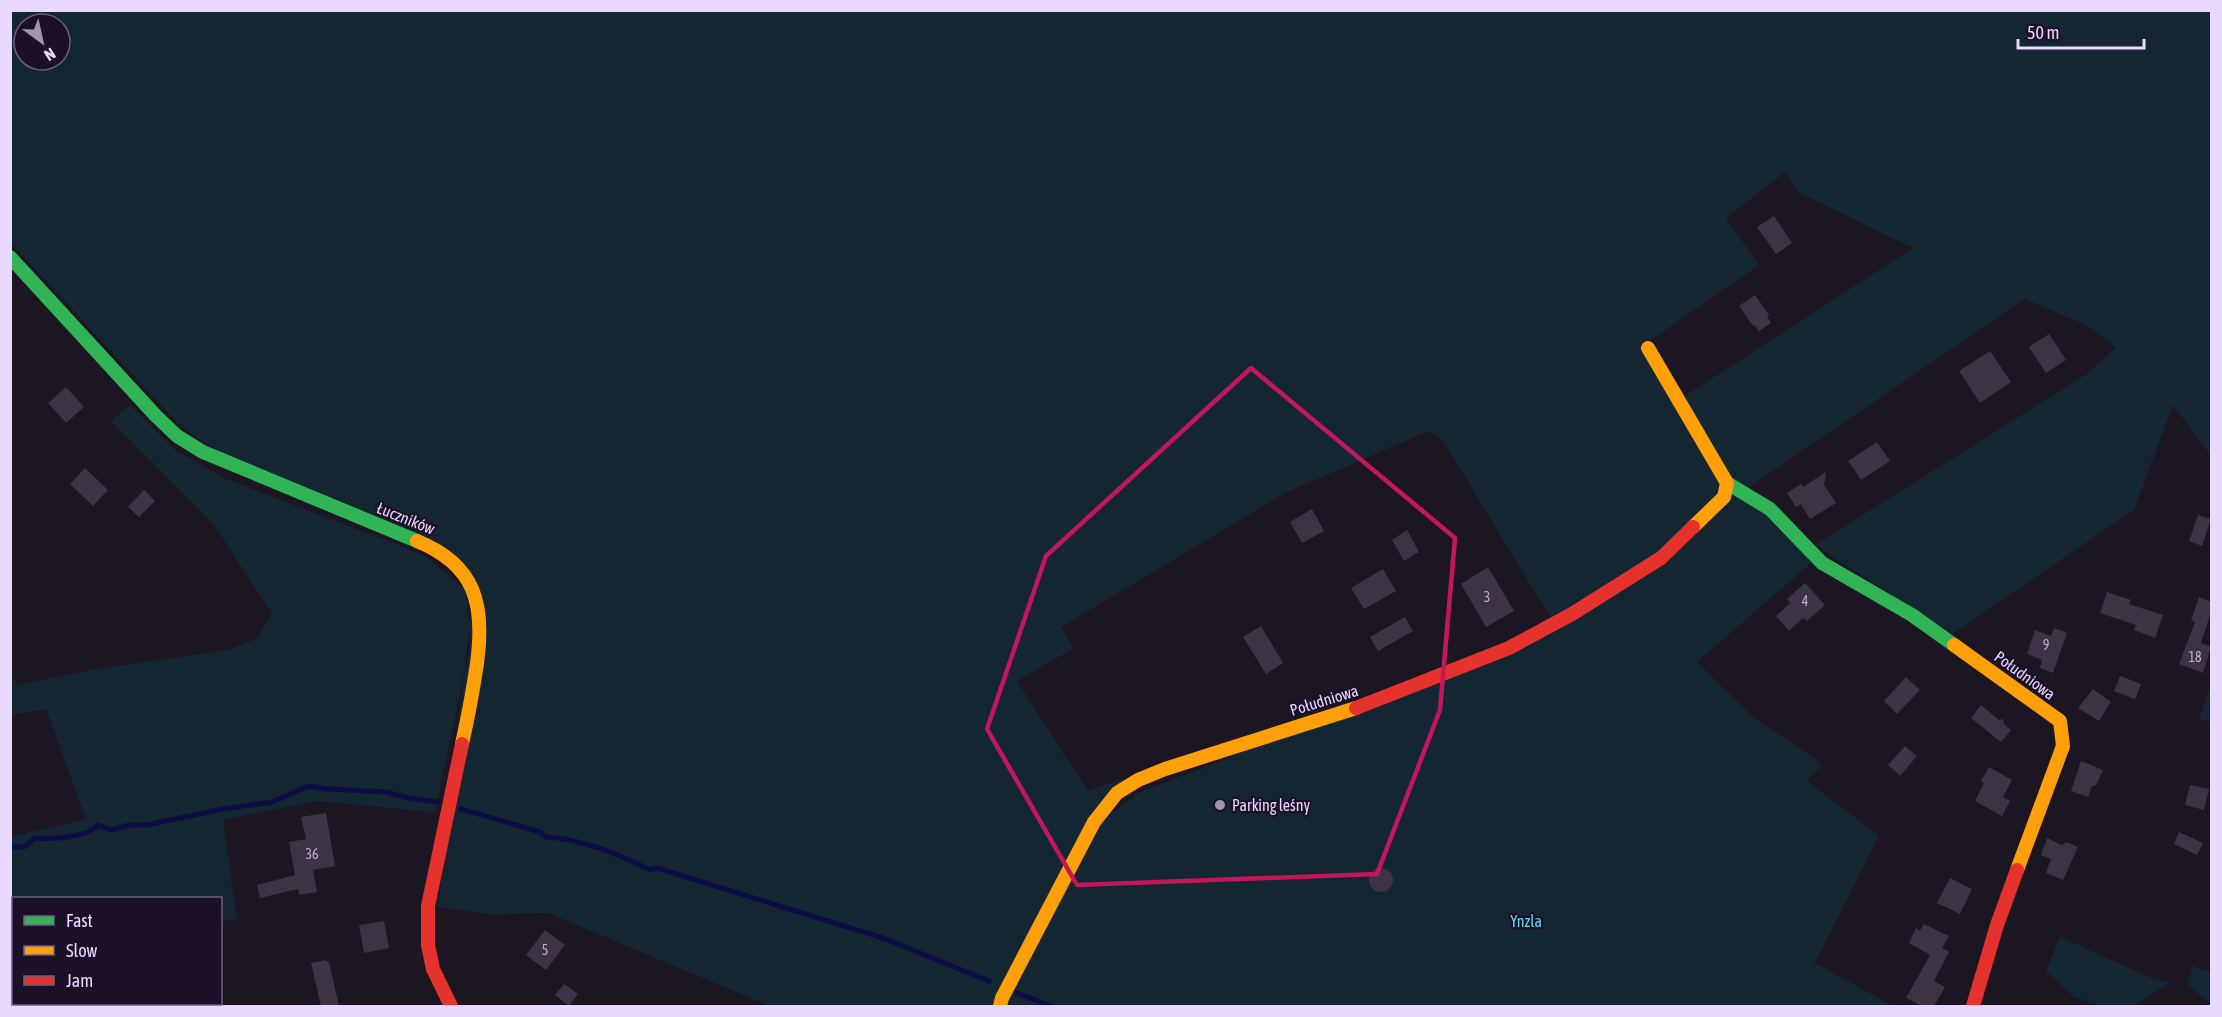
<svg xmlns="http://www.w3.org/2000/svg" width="2222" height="1017" font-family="'Asap Condensed',sans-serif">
	<rect width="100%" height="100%" fill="#1c1623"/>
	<!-- green -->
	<path fill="#142631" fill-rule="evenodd" d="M11,11H2211V456L2173,405L2134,510L1952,634L1815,545L2087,374L2116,347L2086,325L2025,299L1749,487L1811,563L1697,662L1754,718L1815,758L1822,766L1806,780L1879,836L1815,963L1893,1006H770L548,913L488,914L438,907L475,575L216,450L179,425L11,243ZM24,24H60V60H24ZM1785,172L1798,192L1913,248L1685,396L1651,340L1759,265L1726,218ZM1429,431L1444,442L1558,630L1138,793L1112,813L1124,778L1088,791L1017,681L1074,648L1061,627L1285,493Z
		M130,405L175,450L226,479L424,555L466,590L471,643L435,812L317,801L223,820L237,919L221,922L220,898H14V1004H215L216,1006H11V837L86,819L46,709L11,715L10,675L18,685L91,670L227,650L257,639L272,613L214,525L111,421Z
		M2211,685V722L2199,719Z
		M2060,937L2154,979L2171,982L2133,1006H2101L2074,997L2046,971Z
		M2192,966L2211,972V1000L2205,999L2187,985Z"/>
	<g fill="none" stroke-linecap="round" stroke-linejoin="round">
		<!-- stream -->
		<path stroke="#0c0d45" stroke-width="5" d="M461,809L540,832L546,837C581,839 619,854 650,870L657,868L883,938L989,981
			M10,847H24L35,838C51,840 88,837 98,825L111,830L129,825H147L223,809L272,802L308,786L327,789L386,792L409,798L437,802
			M1017,993L1051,1006"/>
	</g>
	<!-- building -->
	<path fill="#3c3345" d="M1774,216L1792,243L1776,254L1757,227Z
		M1755,295L1769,315L1767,316L1771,323L1759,331L1754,325L1753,326L1739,306Z
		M2049,334L2066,360L2046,373L2029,347Z
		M1990,351L2011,382L1980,403L1959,371Z
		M66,387L84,407L66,423L48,403Z
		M1877,442L1890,461L1861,480L1848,461Z
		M85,468L108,490L93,506L70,484Z
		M1826,472L1824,485L1836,503L1810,519L1801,504L1796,507L1787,493L1801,484L1803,487Z
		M144,490L155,501L139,517L128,507Z
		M1312,509L1324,531L1302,543L1290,522Z
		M2198,515L2211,519L2202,546L2189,541Z
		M1407,530L1419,552L1404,561L1392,540Z
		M1488,567L1514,611L1486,627L1461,584Z
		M1383,569L1396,591L1364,609L1351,588Z
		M1805,583L1825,605L1807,621L1803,618L1789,631L1776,616L1790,603L1787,599Z
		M2107,592L2131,600L2129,604L2163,615L2155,638L2134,630L2136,625L2100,613Z
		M2199,597L2211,602V612L2201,643L2211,647L2203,673L2179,664L2195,622L2191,620Z
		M1405,617L1413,631L1378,651L1370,637Z
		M1261,626L1283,663L1266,674L1243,637Z
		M2054,628L2067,633L2053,673L2040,668L2042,660L2027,654L2035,630L2051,636Z
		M2120,676L2141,684L2135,699L2114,691Z
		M1906,677L1920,690L1897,714L1884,701Z
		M2093,689L2111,702L2099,721L2078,708Z
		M1981,705L1999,720L2003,719L2004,724L2011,730L2001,742L1971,718Z
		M1905,746L1917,756L1900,776L1888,765Z
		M2081,761L2103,770L2096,785L2092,786L2088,797L2071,791Z
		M1989,767L2012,780L2003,797L2010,801L2002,816L1975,801L1984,783L1981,781Z
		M2190,785L2209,789L2204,810L2185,805Z
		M326,813L335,866L313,870L317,892L299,895L298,889L260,898L257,885L295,875L289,842L306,839L301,817Z
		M2179,832L2203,843L2197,855L2174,844Z
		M2047,838L2062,845L2066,842L2078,847L2063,880L2046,873L2051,859L2041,855Z
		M1369 880a12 12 0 1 1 24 0a12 12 0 1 1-24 0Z
		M1950,878L1972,889L1960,914L1937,903Z
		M384,921L389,948L364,953L359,925Z
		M1924,924L1949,936L1942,948L1949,952L1934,981L1945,987L1934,1006H1922L1906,998L1930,955L1909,943L1916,928L1920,931Z
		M545,930L565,945L546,970L526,955Z
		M326,960L327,962H329L339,1006H321L311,963Z
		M564,984L578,994L569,1006L555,995Z"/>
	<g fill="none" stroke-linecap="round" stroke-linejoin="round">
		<!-- fast -->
		<path stroke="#30b455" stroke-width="14" d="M10,257L156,416L177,436L203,452L417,541
			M1727,483L1770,509L1822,563L1912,615L1954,645"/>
		<!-- slow -->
		<path stroke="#ff9f0a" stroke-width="14" d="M1648,348L1727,483L1724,497L1693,527
			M417,541C476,565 485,605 477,663C473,691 468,717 462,744
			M1954,645L2060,721L2063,746L2017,870
			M1000,1006L1002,998L1094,822L1117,793L1138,780L1165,769L1356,708"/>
		<!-- jam -->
		<path stroke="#e5322d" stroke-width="14" d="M1356,708L1509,648L1572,614L1661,558L1693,527
			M451,1006L433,969L428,945V906L462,744
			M1973,1006L1997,925L2017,870"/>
	</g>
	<!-- marked area -->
	<path fill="none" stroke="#c2185b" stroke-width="4.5" stroke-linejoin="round" d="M1251,368L1455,538L1440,710L1377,874L1077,885L987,729L1046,556Z"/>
	<!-- markers -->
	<circle fill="#a194b2" stroke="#1c1029" stroke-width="2" cx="1220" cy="805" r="6"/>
	<g text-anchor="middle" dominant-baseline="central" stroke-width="4.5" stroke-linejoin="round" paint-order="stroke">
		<!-- number labels -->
		<g font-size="14" fill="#beafd0">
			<text x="1487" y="597">3</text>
			<text x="1805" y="601">4</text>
			<text x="2046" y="645">9</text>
			<text x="2195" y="657">18</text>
			<text x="312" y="854">36</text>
			<text x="545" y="950">5</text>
		</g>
		<!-- street labels -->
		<g font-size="16" fill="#e9d8ff" stroke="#1c1029">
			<text transform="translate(406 518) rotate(22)">Łuczników</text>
			<text transform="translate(2025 675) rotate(36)">Południowa</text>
			<text transform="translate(1324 700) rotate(-17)">Południowa</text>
		</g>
		<!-- poi labels -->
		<g font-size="16" fill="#e9d8ff" stroke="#1c1029" text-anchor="start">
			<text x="1232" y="805">Parking leśny</text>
		</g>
		<!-- park labels -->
		<g font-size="16" fill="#61d7e2" stroke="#1c1029">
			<text x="1526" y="921">Ynzla</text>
		</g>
	</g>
	<!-- border -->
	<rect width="2222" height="1017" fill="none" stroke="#e9d8ff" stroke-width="24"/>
	<!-- legend -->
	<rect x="12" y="897" width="210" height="108" fill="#1c1029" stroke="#6e607f" stroke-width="1.5"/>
	<rect x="24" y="916" width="30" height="9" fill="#30b455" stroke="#6e607f" stroke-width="1.5"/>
	<text x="66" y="927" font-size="18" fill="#e9d8ff">Fast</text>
	<rect x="24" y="946" width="30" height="9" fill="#ff9f0a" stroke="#6e607f" stroke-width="1.5"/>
	<text x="66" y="957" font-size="18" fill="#e9d8ff">Slow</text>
	<rect x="24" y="976" width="30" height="9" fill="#e5322d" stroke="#6e607f" stroke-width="1.5"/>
	<text x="66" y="987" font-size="18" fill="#e9d8ff">Jam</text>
	<!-- north arrow -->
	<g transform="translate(42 42) rotate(147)"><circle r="28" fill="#1c1029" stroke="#6e607f" stroke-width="1.5"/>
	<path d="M0-4.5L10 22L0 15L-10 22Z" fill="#a194b2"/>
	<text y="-9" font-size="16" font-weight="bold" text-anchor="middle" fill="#e9d8ff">N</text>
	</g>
	<!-- scale -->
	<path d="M2018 39v9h126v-9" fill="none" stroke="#e9d8ff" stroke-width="3"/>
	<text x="2027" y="39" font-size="18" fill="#e9d8ff" stroke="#1c1029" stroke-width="4.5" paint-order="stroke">50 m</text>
</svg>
